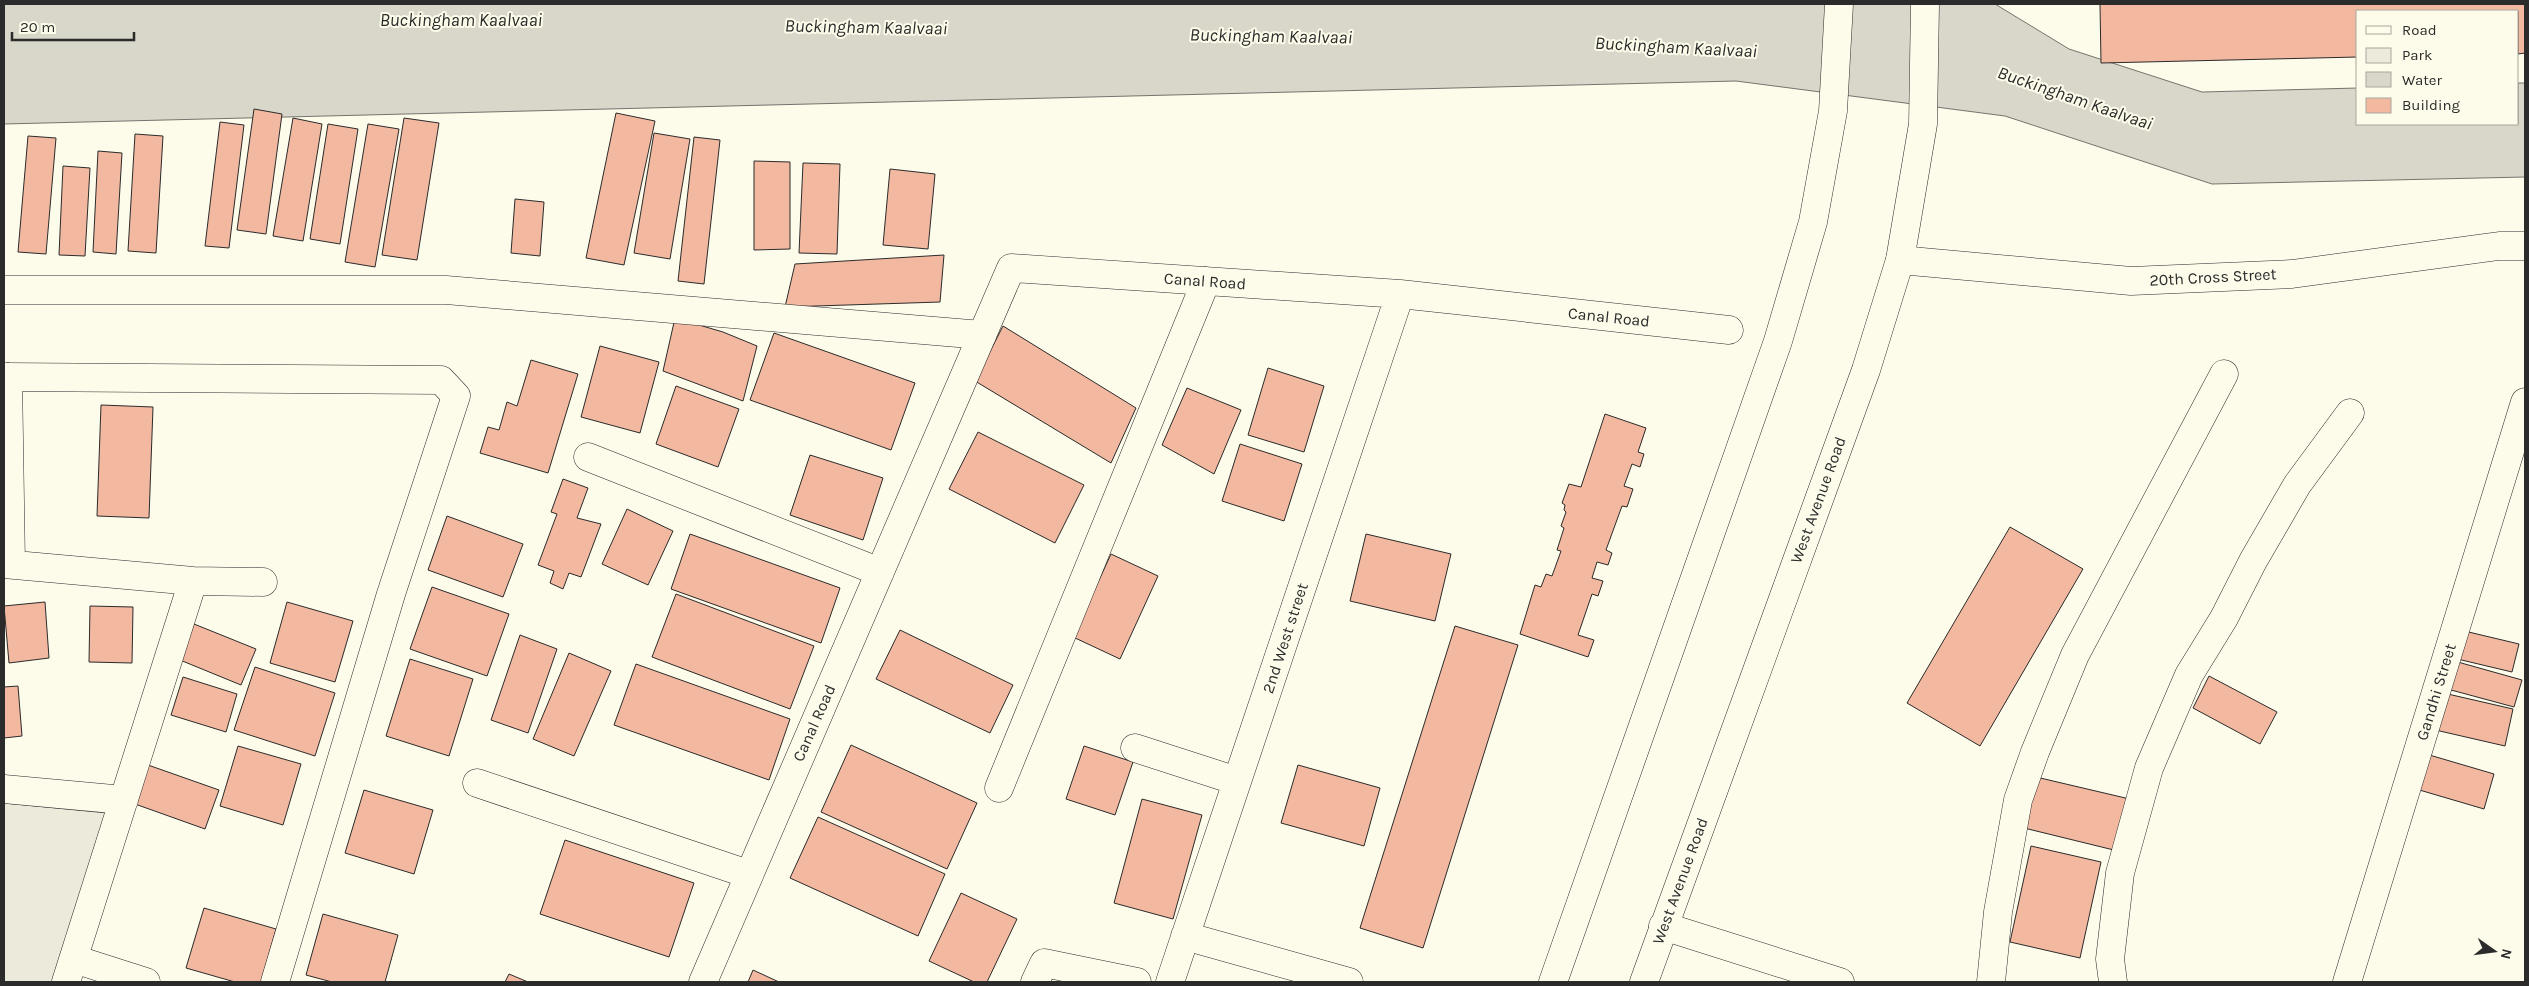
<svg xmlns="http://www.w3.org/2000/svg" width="2529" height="986" font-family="Karla,sans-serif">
	<rect width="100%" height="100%" fill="#fdfbea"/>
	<!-- green -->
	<path fill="#ecebdb" stroke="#74746e" d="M4,803L107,813L54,982H4Z"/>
	<!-- water -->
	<path fill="#d8d7c9" stroke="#74746e" d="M4,4H1995L2069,49L2202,92L2358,88V124H2518V83H2525V177L2212,184L2005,116L1736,81L4,124Z"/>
	<!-- building -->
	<path fill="#f2b8a0" stroke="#2b2b2b" d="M2100,4H2525V53L2518,54V11H2358V57L2101,63Z
		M254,109L282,114L266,234L237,230Z
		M616,113L655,121L624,265L586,258Z
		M293,118L322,124L303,241L273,236Z
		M404,118L439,123L417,260L382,255Z
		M220,122L244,125L229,248L205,246Z
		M328,124L358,129L340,244L310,239Z
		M368,124L399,129L375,267L345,262Z
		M654,133L690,139L670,259L634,253Z
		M135,134L163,136L156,253L128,251Z
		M28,136L56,138L46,254L18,252Z
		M694,137L720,140L704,284L678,281Z
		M98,151L122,153L116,254L93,252Z
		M754,161L790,162V249L754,250Z
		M803,163L840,164L837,254L799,253Z
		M63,166L90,168L85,256L59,255Z
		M890,169L935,174L928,249L883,245Z
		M515,199L544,202L540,256L511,253Z
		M944,255L940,302L785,307L795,264Z
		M675,318L723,332L757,346L743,401L663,371Z
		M1003,326L1136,408L1111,463L975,381Z
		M774,333L915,383L891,450L750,400Z
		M600,346L659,362L640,433L581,417Z
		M531,360L578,374L548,473L480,453L488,427L499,430L507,402L517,406Z
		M1268,368L1324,386L1304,452L1248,435Z
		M676,386L739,409L718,467L656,444Z
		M1187,388L1241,410L1214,474L1162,445Z
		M101,405L153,407L149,518L97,516Z
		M1605,414L1646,428L1638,452L1644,454L1640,467L1632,464L1624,486L1633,489L1627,507L1622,506L1606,550L1612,553L1608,565L1597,562L1592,578L1603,581L1598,596L1592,594L1578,635L1594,640L1588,657L1520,634L1535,585L1541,587L1546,574L1552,576L1561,551L1557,550L1564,528L1561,526L1566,512L1564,510L1565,505L1562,503L1569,484L1581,487Z
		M978,432L1084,485L1055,543L949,489Z
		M1240,444L1302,464L1284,521L1222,501Z
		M810,455L883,478L863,540L790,515Z
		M563,479L588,488L577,518L601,524L581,577L569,573L563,589L550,583L554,571L538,565L557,514L551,512Z
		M627,509L673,531L648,585L602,564Z
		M447,516L523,544L503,597L428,570Z
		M2010,527L2083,569L1980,746L1907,703Z
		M690,534L840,588L821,643L671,589Z
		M1366,534L1451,554L1435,621L1350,601Z
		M1111,554L1158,576L1120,659L1073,637Z
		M432,587L509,614L487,676L410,649Z
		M676,594L814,646L790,709L652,657Z
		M45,602L49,658L9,663L4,606Z
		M287,602L353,621L335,682L270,663Z
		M90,606L133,607L132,663L89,662Z
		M194,624L256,649L241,685L180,660Z
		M1455,626L1518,645L1423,948L1360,928Z
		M2456,629L2519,644L2512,672L2449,657Z
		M900,630L1013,685L990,733L876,679Z
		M520,635L557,649L528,733L491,720Z
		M569,653L611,671L574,756L533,739Z
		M410,659L473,679L449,756L386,736Z
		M2447,659L2522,680L2514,707L2440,687Z
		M636,664L790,719L769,780L614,725Z
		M255,667L335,693L315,756L234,730Z
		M2209,676L2277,712L2260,744L2193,708Z
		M183,677L237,694L226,732L171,715Z
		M18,686L22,736L4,738V687Z
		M2439,692L2513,709L2505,746L2431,729Z
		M851,745L977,803L947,869L821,812Z
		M238,746L301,764L283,825L220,806Z
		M1084,746L1133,762L1115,815L1066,799Z
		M2426,754L2494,774L2484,809L2416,789Z
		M148,765L219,790L205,829L135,804Z
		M1298,765L1380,788L1364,846L1281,823Z
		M2036,777L2134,800L2122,852L2024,828Z
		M364,790L433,810L414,874L345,853Z
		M1142,799L1202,815L1173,919L1114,903Z
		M818,817L945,874L918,936L790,878Z
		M565,840L694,883L669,957L540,914Z
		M2031,846L2101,862L2080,958L2010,942Z
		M961,893L1017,919L987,982H974L929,961Z
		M204,908L276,929L261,982H235L186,968Z
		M323,914L398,935L385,982H332L306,975Z
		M753,970L779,982H748Z
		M509,974L528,982H505Z"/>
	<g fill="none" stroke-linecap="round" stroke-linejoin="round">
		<!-- pedestrian casing -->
		<g stroke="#2b2b2b" stroke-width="29">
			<path id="pedestrian" d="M4,290H446L982,335"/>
		</g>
		<!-- minor casing -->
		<g stroke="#2b2b2b" stroke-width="29">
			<path id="minor" d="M1900,260L2131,281L2292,274L2499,246H2525
				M4,377L441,380L456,396L391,594L275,982
				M8,377L11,564
				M588,457L880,572
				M4,564L193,581L263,582
				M1135,748L1237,781
				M477,783L748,874
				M999,788L1206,281
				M4,789L124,800
				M1663,926L1840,982
				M1185,936L1349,982
				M74,959L146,982
				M66,982L193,581
				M703,982L1011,268L1400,294L1729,330
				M1035,982L1044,963L1137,982
				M1170,982L1400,294
				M1991,982L1998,912L2018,800L2035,752L2075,655L2224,374
				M2113,982L2110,959L2120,873L2149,768L2189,675L2224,618L2253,561L2297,485L2350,413
				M2347,982L2525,402"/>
		</g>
		<!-- primary casing -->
		<g stroke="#2b2b2b" stroke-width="29">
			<path id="primary" d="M1553,982L1778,341L1813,222L1833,111L1839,4
				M1644,982L1866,370L1900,260L1923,124L1925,4"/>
		</g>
		<!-- pedestrian -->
		<use href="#pedestrian" stroke="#fdfbea" stroke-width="28"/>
		<!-- minor -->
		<use href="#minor" stroke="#fdfbea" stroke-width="28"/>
		<!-- primary -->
		<use href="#primary" stroke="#fdfbea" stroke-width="28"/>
	</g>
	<g text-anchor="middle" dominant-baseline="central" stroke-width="4" stroke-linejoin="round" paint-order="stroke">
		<!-- street labels -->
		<g font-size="16" fill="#2b2b2b" stroke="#fdfbea">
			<text transform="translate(2213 277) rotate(-3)">20th Cross Street</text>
			<text transform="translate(1205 281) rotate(4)">Canal Road</text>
			<text transform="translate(1609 317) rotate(6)">Canal Road</text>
			<text transform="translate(1818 500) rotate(-70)">West Avenue Road</text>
			<text transform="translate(1285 638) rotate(-72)">2nd West street</text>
			<text transform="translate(2436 692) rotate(-73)">Gandhi Street</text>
			<text transform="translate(814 723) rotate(-66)">Canal Road</text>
			<text transform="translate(1680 881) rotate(-70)">West Avenue Road</text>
		</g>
		<!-- water labels -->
		<g font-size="18" font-style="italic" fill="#2b2b2b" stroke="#fdfbea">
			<text x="461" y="20">Buckingham Kaalvaai</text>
			<text transform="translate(866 27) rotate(1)">Buckingham Kaalvaai</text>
			<text transform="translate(1271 36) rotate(1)">Buckingham Kaalvaai</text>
			<text transform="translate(1676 47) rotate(3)">Buckingham Kaalvaai</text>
			<text transform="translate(2075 98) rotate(19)">Buckingham Kaalvaai</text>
		</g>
	</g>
	<!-- border -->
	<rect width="2529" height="986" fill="none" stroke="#2b2b2b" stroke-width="10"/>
	<!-- legend -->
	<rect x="2356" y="10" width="162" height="115" fill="#fdfbea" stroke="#a9a89e"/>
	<rect x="2366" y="26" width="25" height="8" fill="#fdfbea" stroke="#a9a89e"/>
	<text x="2402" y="35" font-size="15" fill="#2b2b2b">Road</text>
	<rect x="2366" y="48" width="25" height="15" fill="#ecebdb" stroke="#a9a89e"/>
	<text x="2402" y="60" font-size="15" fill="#2b2b2b">Park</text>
	<rect x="2366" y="72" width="25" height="15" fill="#d8d7c9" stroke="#a9a89e"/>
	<text x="2402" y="85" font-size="15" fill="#2b2b2b">Water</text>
	<rect x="2366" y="98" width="25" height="15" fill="#f2b8a0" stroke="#a9a89e"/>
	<text x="2402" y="110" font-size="15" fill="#2b2b2b">Building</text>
	<!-- north arrow -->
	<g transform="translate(2494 951) rotate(104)" stroke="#fdfbea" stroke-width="4" paint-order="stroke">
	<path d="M0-4L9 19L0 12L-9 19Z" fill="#2b2b2b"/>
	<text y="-8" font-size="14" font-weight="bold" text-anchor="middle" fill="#2b2b2b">N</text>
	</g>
	<!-- scale -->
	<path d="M12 32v8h122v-8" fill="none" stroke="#2b2b2b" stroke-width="2.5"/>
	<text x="20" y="32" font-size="15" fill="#2b2b2b" stroke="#fdfbea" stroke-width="4" paint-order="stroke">20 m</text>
</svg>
